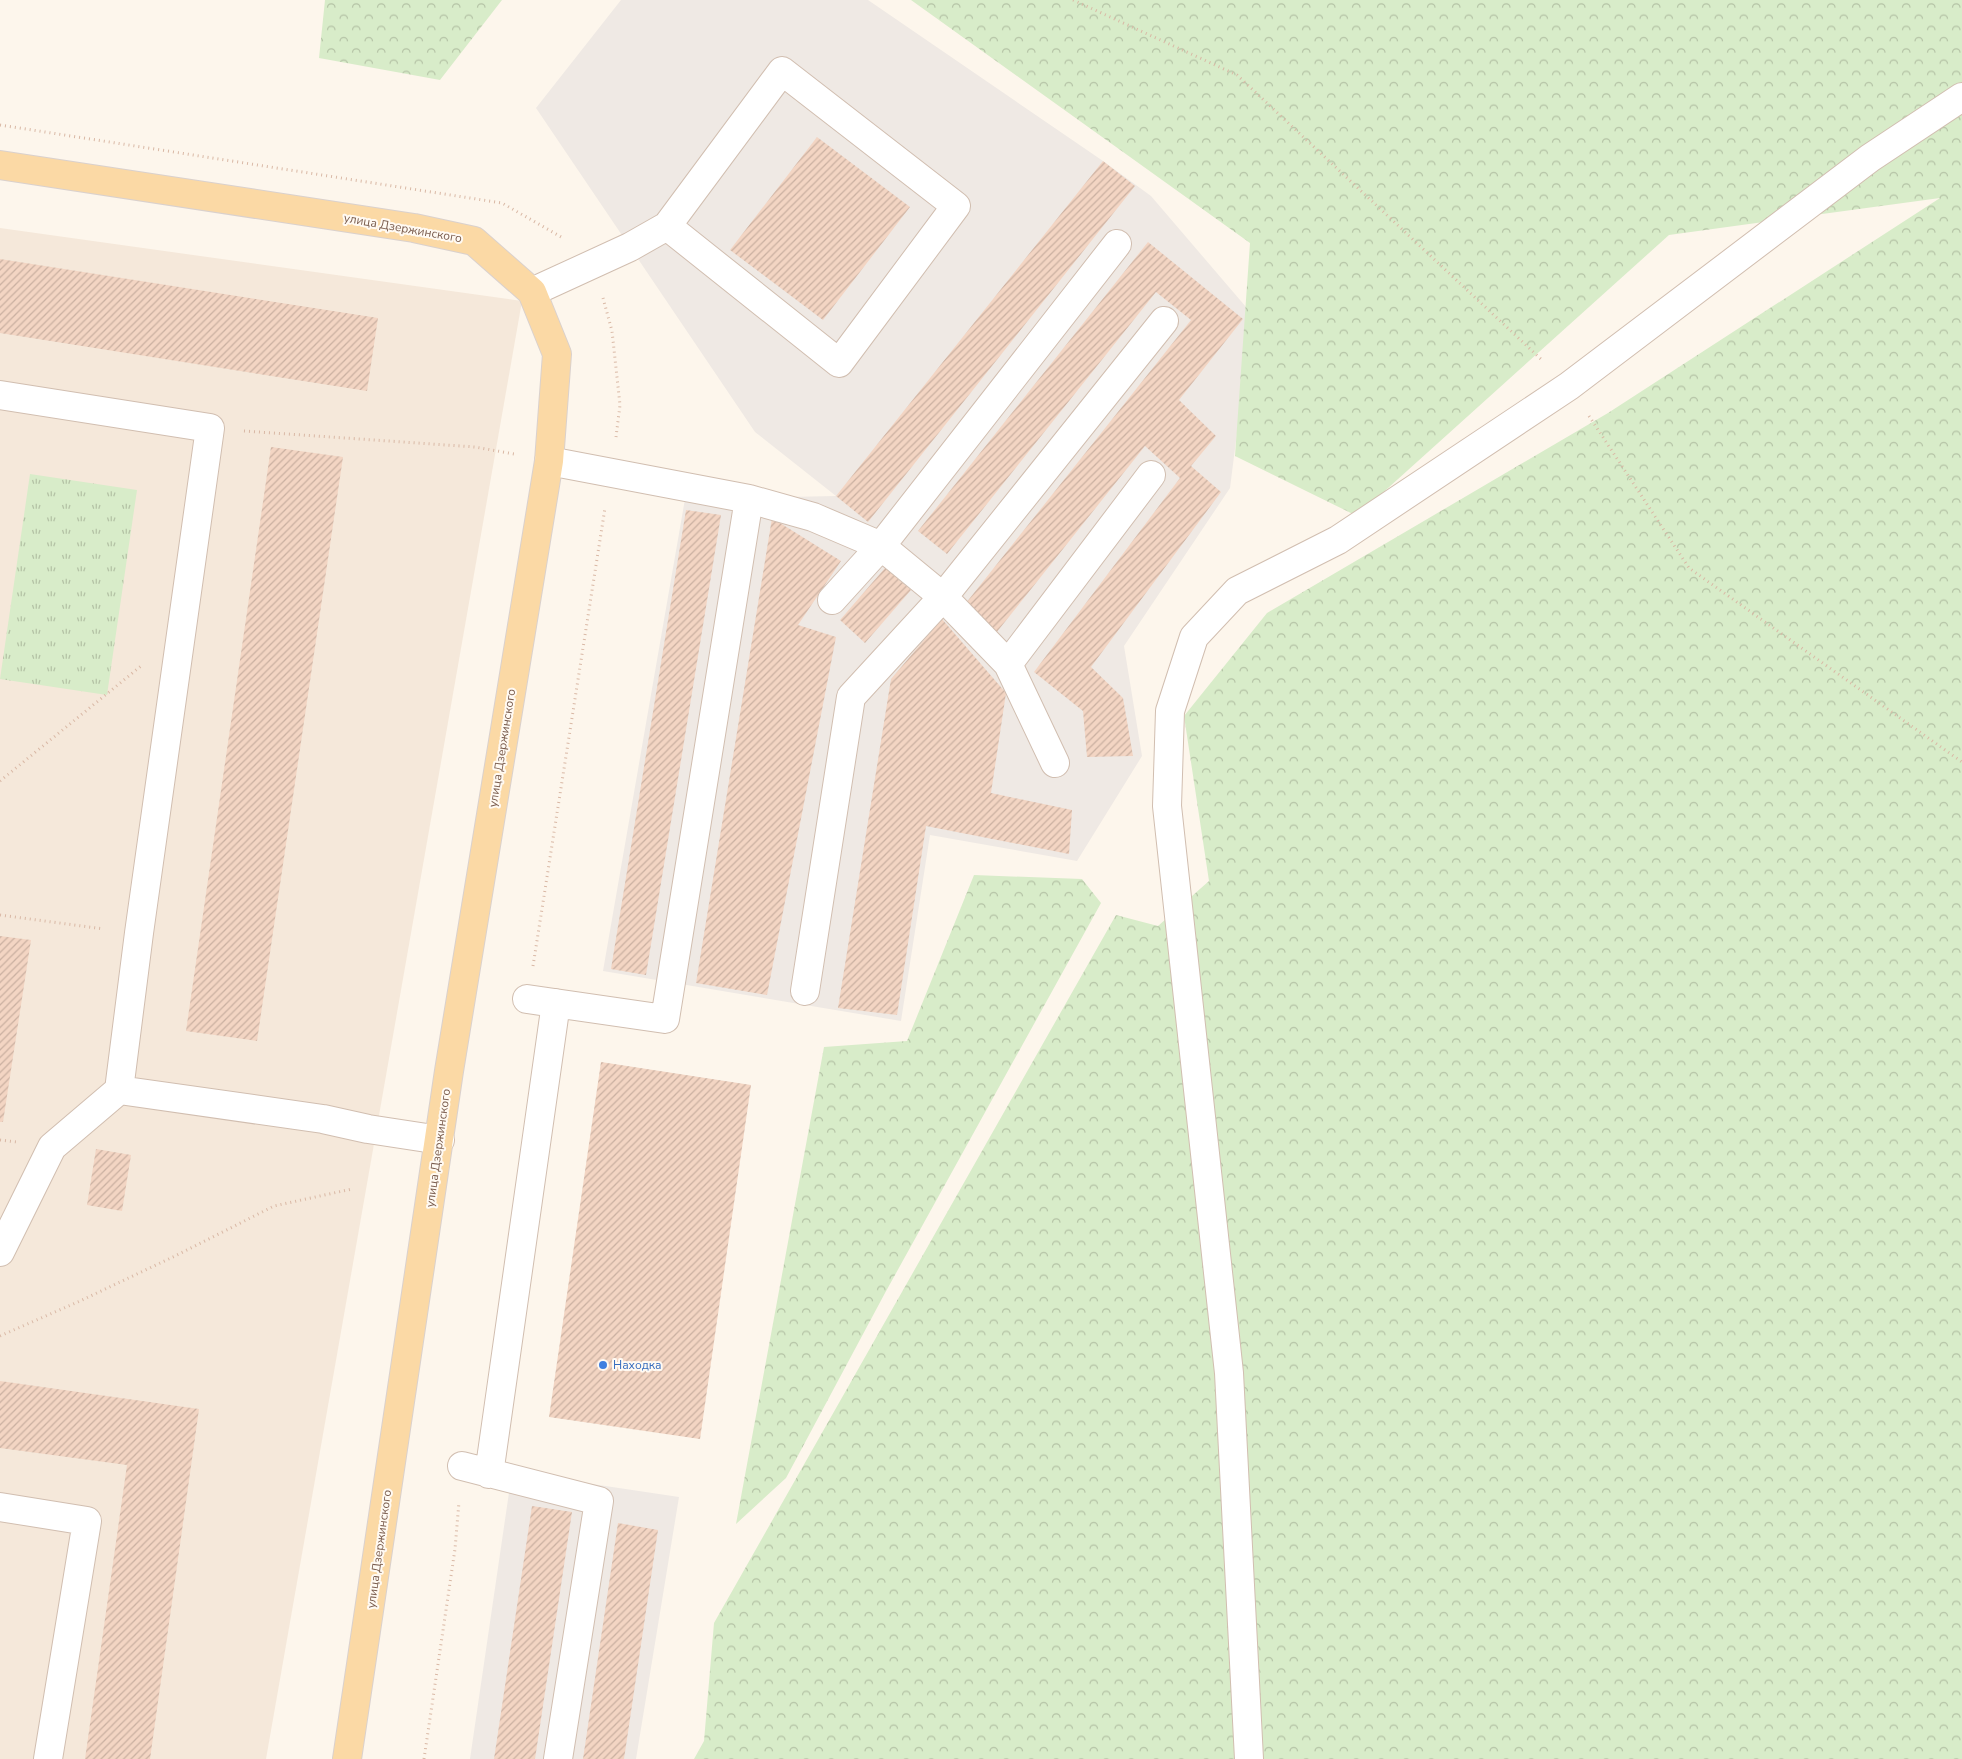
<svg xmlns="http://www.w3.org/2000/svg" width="1962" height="1759" font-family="'Nunito Sans',sans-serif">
	<defs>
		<pattern id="grass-tufts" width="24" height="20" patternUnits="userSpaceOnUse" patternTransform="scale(1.25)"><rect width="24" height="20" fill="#d8ecc9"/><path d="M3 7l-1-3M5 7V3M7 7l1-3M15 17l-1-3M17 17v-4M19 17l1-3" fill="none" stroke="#b4c2a5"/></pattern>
		<pattern id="forest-crowns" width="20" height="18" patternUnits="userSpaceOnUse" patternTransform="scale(1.25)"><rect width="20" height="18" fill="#d8ecc9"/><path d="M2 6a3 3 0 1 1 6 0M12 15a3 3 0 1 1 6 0" fill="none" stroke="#b4c2a5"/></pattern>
		<pattern id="building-hatch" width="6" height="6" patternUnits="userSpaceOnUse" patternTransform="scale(1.25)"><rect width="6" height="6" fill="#f3d5c3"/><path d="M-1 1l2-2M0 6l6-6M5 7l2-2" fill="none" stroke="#cab0a1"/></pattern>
	</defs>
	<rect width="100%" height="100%" fill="#fdf6ec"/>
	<!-- residential -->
	<path fill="#f5e8da" d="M0,228L522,301L266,1759H0Z"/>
	<!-- industrial -->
	<path fill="#efe9e4" d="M621,0H868L1103,161L1151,196L1252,314L1230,488L1124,646L1142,756L1077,861L930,835L901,1021L603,971L685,499L836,496L755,432L536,108Z
		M512,1472L679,1497L636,1759H470Z"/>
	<!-- grass -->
	<path fill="url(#grass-tufts)" d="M30,474L137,490L107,695L0,679Z"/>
	<!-- forest -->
	<path fill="url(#forest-crowns)" d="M325,0H502L440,80L319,58Z
		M911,0H1962V1759H694L704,1741L714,1623L1116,915L1158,926L1209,881L1184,716L1267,613L1608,413L1940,198L1669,235L1357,516L1235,456L1250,243Z
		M974,875L1082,879L1101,903L885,1293L786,1478L736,1524L824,1047L907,1041Z"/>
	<!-- building -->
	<path fill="url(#building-hatch)" d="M817,137L910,207L823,320L730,250Z
		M1103,161L1135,186L868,522L836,496Z
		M1148,242L1243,319L1179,400L1216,436L1191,466L1221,492L1091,667L1123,698L1133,756L1087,757L1083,711L1034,672L1180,478L1145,446L996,633L966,603L1191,320L1156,292L947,554L918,531Z
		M0,259L378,318L367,391L0,333Z
		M271,447L343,457L257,1041L186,1031Z
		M686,510L721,515L646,975L611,969Z
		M772,518L841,561L798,625L836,637L767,995L696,983Z
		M885,568L911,590L865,643L840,620Z
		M942,619L1006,693L991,793L1072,810L1069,854L926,826L897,1015L838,1008L891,679Z
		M0,936L31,940L3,1122H0Z
		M601,1062L751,1085L700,1439L549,1417Z
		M96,1149L131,1155L122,1211L87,1205Z
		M0,1381L199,1409L150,1759H85L127,1465L0,1448Z
		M532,1506L572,1512L535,1759H494Z
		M618,1523L658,1530L624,1759H583Z"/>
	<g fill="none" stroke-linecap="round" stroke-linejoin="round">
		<!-- minor casing -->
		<g stroke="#d1beb0" stroke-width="30">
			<path id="minor" d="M532,292L630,247L667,226L782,71L956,206L839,363L667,226
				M0,395L210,428L139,933L119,1090
				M549,461L749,499L813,517L881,546L1117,244
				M832,600L881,546L943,597L1164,321
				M1008,664L1055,763
				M805,991L851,697L943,597L1008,664L1151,475
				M527,999L665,1019L749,499
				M0,1252L52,1147L119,1090L323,1119L368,1129L440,1140
				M462,1466L599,1501L558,1759
				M489,1474L556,1003
				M0,1507L87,1521L48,1759
				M1249,1759L1229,1373L1167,806L1170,711L1194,637L1237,591L1338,540L1569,386L1870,158L1962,97"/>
		</g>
		<!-- major casing -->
		<g stroke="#dad1cd" stroke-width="30">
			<path id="major" d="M0,165L414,228L474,241L532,292L557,354L549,461L449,1071L347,1759"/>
		</g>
		<!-- path -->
		<path stroke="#d9b8a5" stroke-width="3" stroke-dasharray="1 4" stroke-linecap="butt" d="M1073,0L1237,75L1543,361
			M0,125L502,203L563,238
			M603,298L612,331L620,405L616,437
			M1589,416L1689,568L1962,762
			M244,431L475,447L514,454
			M0,781L141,666
			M0,915L104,929
			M533,966L605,508
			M0,1140L17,1142
			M0,1336L80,1301L175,1256L274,1206L352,1189
			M424,1759L455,1549L459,1502"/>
		<!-- minor -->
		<use href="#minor" stroke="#fff" stroke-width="28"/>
		<!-- major -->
		<use href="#major" stroke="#fbd9a5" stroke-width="28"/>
	</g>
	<!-- markers -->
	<circle fill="#3f7fe0" stroke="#fffaf3" stroke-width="2" cx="603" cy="1365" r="5"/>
	<g text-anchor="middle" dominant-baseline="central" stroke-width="4" stroke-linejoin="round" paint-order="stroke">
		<!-- street labels -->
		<g font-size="12" fill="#7a5c4d" stroke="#fffaf3">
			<text transform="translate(403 228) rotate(10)">улица Дзержинского</text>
			<text transform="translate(502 748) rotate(-81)">улица Дзержинского</text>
			<text transform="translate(438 1148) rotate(-82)">улица Дзержинского</text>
			<text transform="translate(379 1549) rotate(-82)">улица Дзержинского</text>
		</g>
		<!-- shop labels -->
		<g font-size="12" fill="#366cbe" stroke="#fffaf3" text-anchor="start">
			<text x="613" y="1365">Находка</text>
		</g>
	</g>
</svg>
